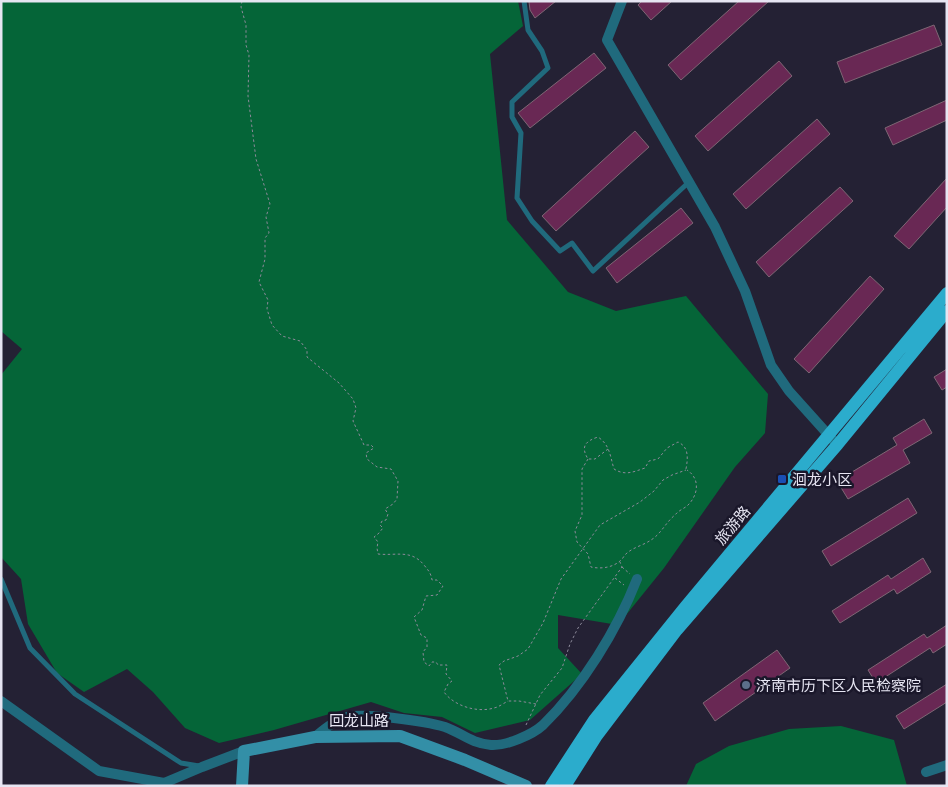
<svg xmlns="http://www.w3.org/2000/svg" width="948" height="787" font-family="'Noto Sans','Noto Sans SC',sans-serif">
	<rect width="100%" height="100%" fill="#242134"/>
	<!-- forest -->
	<path fill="#056538" d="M1,1H518L523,26L490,54L507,220L568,292L616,311L686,296L768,394L765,433L735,467L664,568L618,625L558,615V648L582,674L530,720L475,733L442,717L404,713L371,702L274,730L219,743L185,728L153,692L127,669L84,692L57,673L28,624L21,579L1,557V375L22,349L1,331Z
		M841,726L894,740L907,786H686L696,764L729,746L789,729Z"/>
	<!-- building -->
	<path fill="#692854" stroke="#7e6674" d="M530,1H556L535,18L530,10L529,2Z
		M642,1H672L651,20L638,5Z
		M739,1H769L681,80L668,65Z
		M934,25L942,45L845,83L837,62Z
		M594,53L606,68L530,128L518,113Z
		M779,61L792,76L708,151L695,136Z
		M947,100V120L893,145L885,128Z
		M817,119L830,134L746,209L733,194Z
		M635,131L649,147L556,231L542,216Z
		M947,178V207L909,249L894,236Z
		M840,187L853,201L769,277L756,262Z
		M681,208L693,223L617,283L606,268Z
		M870,276L884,289L809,373L794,359Z
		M947,369V387L942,390L934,377Z
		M924,419L932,433L903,450L910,463L848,499L837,481L897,445L893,438Z
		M908,498L917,513L831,566L822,551Z
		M923,558L931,572L897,594L894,589L840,623L832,611L888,575L891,579Z
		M947,625V644L933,653L930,648L876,683L868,670L924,634L927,638Z
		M777,650L790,668L715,721L703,703Z
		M947,684V702L904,729L896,716Z"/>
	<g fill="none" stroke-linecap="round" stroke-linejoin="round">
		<!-- path -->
		<path stroke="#8c8a9a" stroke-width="1" stroke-dasharray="2.5 2.5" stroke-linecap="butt" d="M242,1L241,7L246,25V45L249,55L248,96L256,159L270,204L266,217L269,233L265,238V259L259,282L268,300L267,309L272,325L282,336L300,341L307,350V357L339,383L353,399L356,408L353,421L364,445H371L374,448L366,453L367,459L377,467L391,469L398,481L397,499L393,504L385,509L388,514L386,520L382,521L380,525L383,528L378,534L374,537L378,542L377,548L378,554C396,556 411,549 424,565C428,570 431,573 432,580H437L443,586L437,595L426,596L422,610L414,617L421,635L427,638V647L423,652L424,662L429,666L432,662H436L438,665H447L446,674L452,681L448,684L444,692C454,706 477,713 494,708C499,707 504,703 508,701
			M608,449L595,459H588C580,446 586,441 598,437C610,445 610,456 614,469C625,476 633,472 645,468L649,461L658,459L667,448L678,442C689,447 688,458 686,469
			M588,459L582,469V515L575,531L577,542L588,554L591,567C600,569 612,568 620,561C623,559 624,555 627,553C634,547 644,545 651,540C661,534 666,522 675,515C678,511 683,509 687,506C698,496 701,479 687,470
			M622,567L630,574
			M615,578L624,585
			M536,704L519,701H508L499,665L504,661L518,656L528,649L543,623L561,579L600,525L640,502L654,491L663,480L672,475L686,470
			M526,725L540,695L562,668L570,644L578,628L622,567L620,562"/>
		<!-- lane -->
		<path stroke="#206a7d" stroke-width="5" d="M524,1L528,30L542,51L548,68L512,102V117L521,133L517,198L532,221L560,251L572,243L593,271L689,182
			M1,579L30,648L75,694L181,763L199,766"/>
		<!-- street -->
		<path stroke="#206a7d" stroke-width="10" d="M622,1L607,40L715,227L745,291L771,365L789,391L833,440
			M1,701L99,771L164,783L202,767L244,751
			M315,737C324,729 335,720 347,717C367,713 425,721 445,727C462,733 470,743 491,745C506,746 532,735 543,725C582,687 617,630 637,579
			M926,772L947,765"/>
		<!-- secondary -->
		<path stroke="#338fa7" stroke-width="12" d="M242,786L244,751L315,737L400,736L465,760L526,786"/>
		<!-- primary -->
		<path stroke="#2baccc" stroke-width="12" d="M551,786L594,720L685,607L947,293
			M565,786L596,737L677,630L838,444L947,311"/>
	</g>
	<!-- markers -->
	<rect fill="#1a4fb4" stroke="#1a172a" stroke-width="2" x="777" y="474" width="10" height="10" rx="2.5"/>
	<circle fill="#5c6f8a" stroke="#1a172a" stroke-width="2" cx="746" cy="685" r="5"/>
	<g text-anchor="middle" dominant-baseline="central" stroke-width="5" stroke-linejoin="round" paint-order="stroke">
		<!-- poi labels -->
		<g font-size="15" fill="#e6e5f2" stroke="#1a172a" text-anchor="start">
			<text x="792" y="479">洄龙小区</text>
			<text x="756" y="685">济南市历下区人民检察院</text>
		</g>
		<!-- street labels -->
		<g font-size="15" fill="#e6e5f2" stroke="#1a172a">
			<text transform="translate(732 525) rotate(-50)">旅游路</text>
			<text x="359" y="720">回龙山路</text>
		</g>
	</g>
	<!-- border -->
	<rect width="948" height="787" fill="none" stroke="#e6e5f2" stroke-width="5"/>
</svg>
